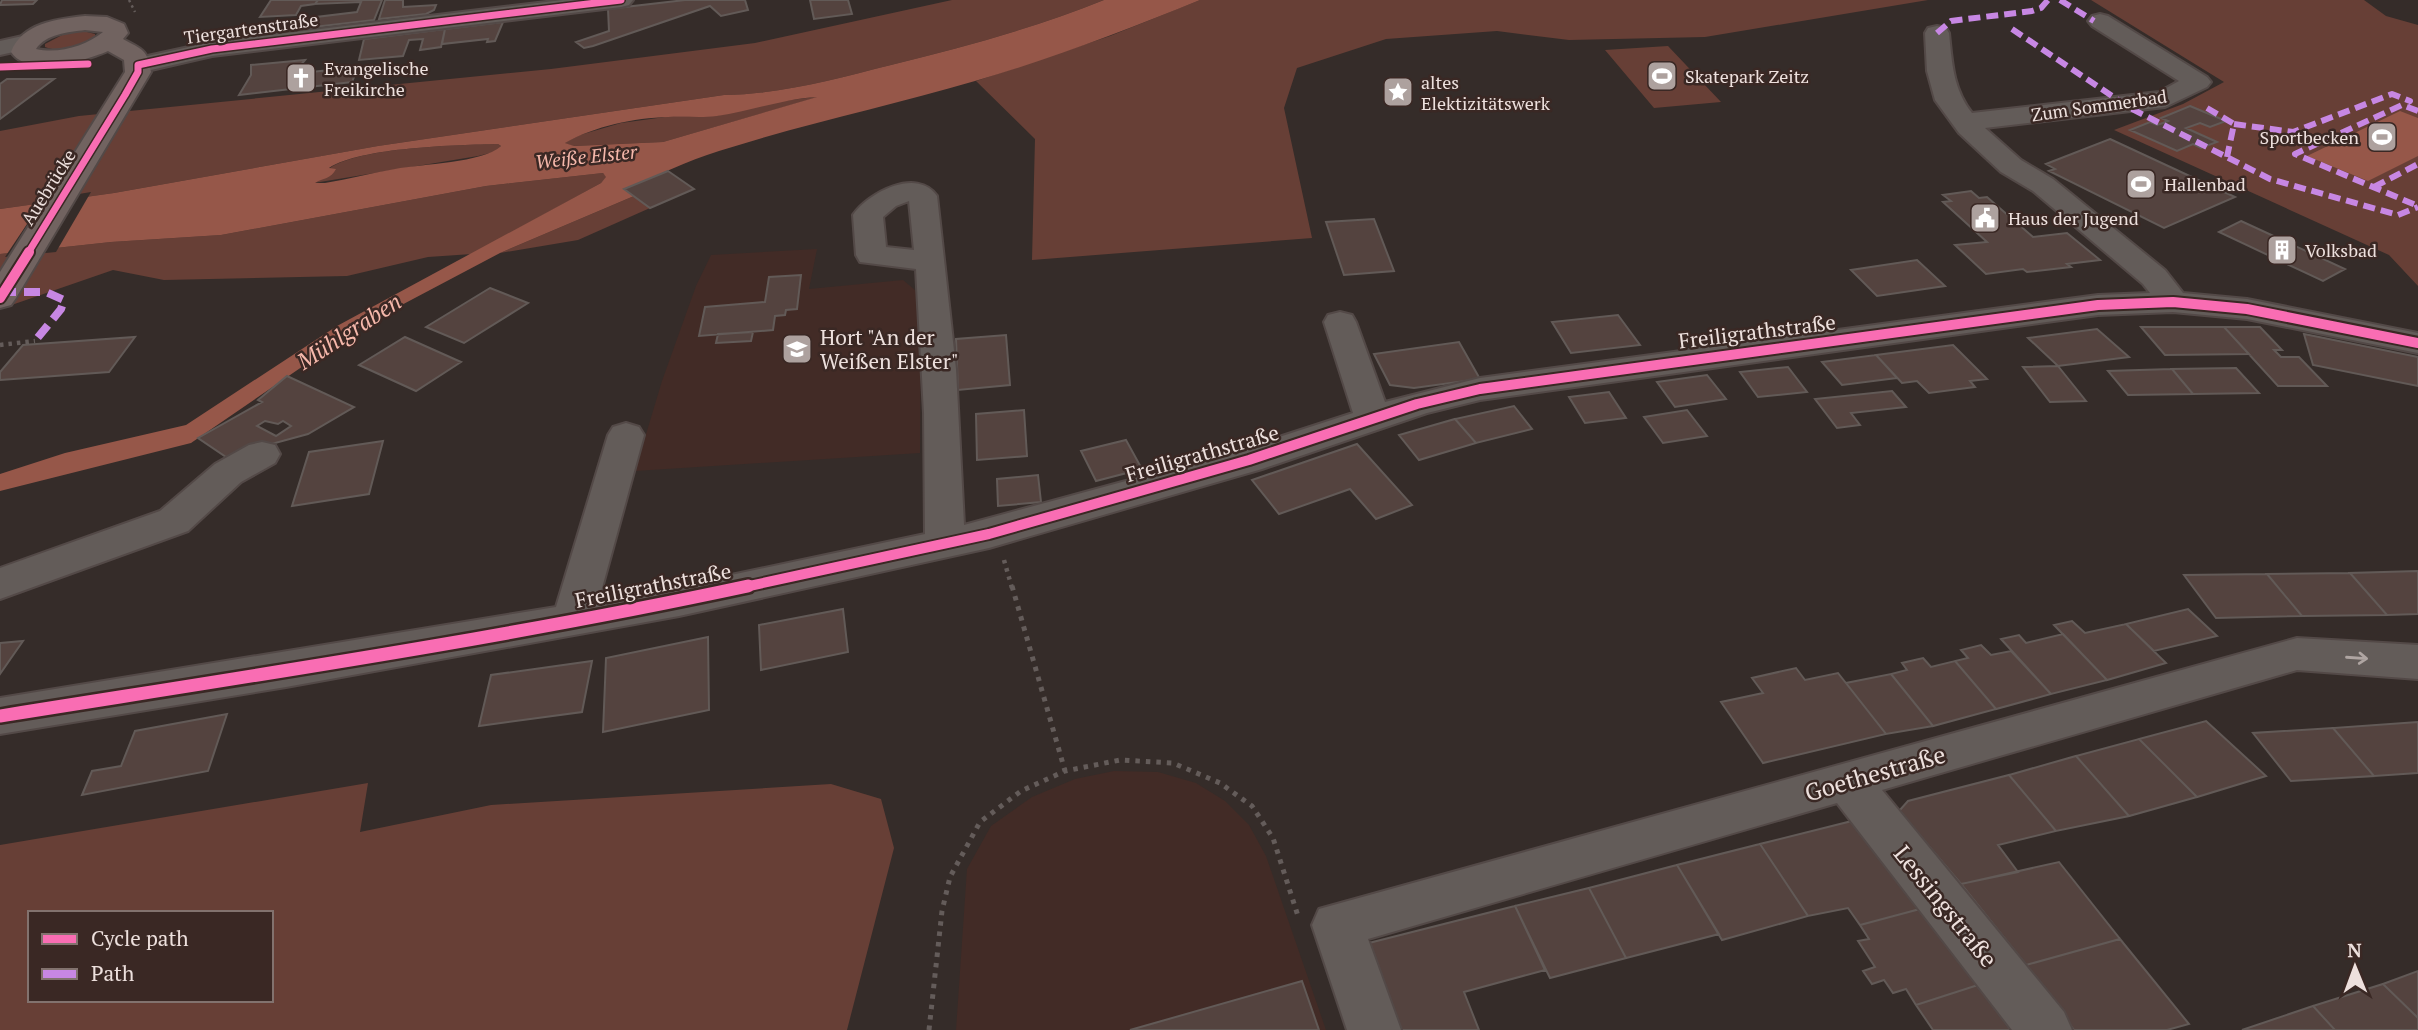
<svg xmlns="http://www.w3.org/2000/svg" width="2418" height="1030" font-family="'PT Serif',serif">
	<rect width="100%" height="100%" fill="#352c29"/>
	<!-- built -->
	<path fill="#422b26" d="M817,249L809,289L903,280L921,295L920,453L635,471L662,381L696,286L711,255Z
		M1114,771L1158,772L1196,783L1225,801L1249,825L1266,856L1326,1030H956L967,869L991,826L1032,797L1075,779Z"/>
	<!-- green -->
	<path fill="#673f36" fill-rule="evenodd" d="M952,0H1104C1035,28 963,47 891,65C835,79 782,94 724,95L378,146L114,193L0,209V131L79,116L551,69L755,43Z
		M1200,0H1928L1705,37L1569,40L1497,31L1386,39L1297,68L1284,108L1312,238L1032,260L1035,139L976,81L1110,36Z
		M2091,0H2364L2386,16L2418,25V286L2389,255L2114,130L2183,104L2224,82Z
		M83,31L95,34V37C83,48 61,53 45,47V44L64,34Z
		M1668,46L1721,102L1654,108L1605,50Z
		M822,96L663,142L573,146L564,143L580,135L621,123L665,117L716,116L767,103Z
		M498,144L501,146L494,152L478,156L314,183C319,178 324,172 330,168C361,147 459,145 498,144Z
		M603,173L607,177L601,183L472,254L428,257L347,276L164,280L113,270L0,309V254L111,242L221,235L486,186Z
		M634,196L650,208L578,240L500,253Z
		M368,783L360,832L491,805L831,784L881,799L894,848L847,1030H0V845ZM30,913H271V1000H30Z"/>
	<!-- water -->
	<path fill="#965749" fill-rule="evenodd" d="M1104,0H1200C1126,30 1051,59 975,81C890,106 803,124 719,151C687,161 656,176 625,189L634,196L500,253L360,327L191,443L0,491V474L65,453L186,425L337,326L601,183L606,177L603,173L486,186L221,235L111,242L0,254V209L114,193L378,146L724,95C782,94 835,79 891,65C963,47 1035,28 1104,0ZM817,97L663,142L574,146L565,143C595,126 634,118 668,117C684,116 701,118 717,116C751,111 783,99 817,97ZM498,144L501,146C483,163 421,164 395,169C372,173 349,179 325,183H315C323,178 331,179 336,169L329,168C361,147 458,145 498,144Z
		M2400,111L2418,118V156L2368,181L2307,156Z"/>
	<!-- pier -->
	<path fill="#352c29" d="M91,192L56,252L5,257L43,200Z"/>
	<!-- building -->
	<path fill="#54433f" stroke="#625a57" stroke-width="2" fill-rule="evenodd" d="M2,0H37L33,4L0,5Z
		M271,0H318L315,4L301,6L296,15L260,17Z
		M318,0H382L374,20L305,28L308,18L357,12L361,2L315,4Z
		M385,0H403V7L436,5L434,10L426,14L379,19Z
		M685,0H745L748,10L721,16L710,6L593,46L584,48L576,42L609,31L608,9Z
		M810,0H848L852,14L814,19Z
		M503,22L495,41L487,42L488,39L442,44L445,29Z
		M445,29L441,47L420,50L423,39L409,40L403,56L359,60L364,39Z
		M305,60L293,74L358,67L352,82L239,95L251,75V65Z
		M7,79H54L0,119V84Z
		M2190,106L2226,121L2210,127L2200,123L2186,128L2217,142L2201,148L2193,144L2177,151L2130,130L2150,122L2157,125L2163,123L2168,121L2161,118Z
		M2110,139L2235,197L2164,228L2049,171L2055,169L2046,164Z
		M668,171L694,189L650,208L624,189Z
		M1971,191L1979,198L1987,197L2033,237L2067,233L2100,260L2067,264L2071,267L2027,272L2023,269L1986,274L1955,245L1987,242L1943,202L1951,201L1943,195Z
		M1374,219L1394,271L1344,275L1326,222Z
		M2241,221L2345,269L2323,281L2219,232Z
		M1917,260L1945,286L1877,296L1851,270Z
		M801,275L797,309L786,310L785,315L775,316L773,330L699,336L705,307L765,302L769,277Z
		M490,288L528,303L464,343L426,327Z
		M1618,315L1640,345L1571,353L1552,322Z
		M2141,327H2224L2249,354L2165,355Z
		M2224,327H2260L2282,350H2274L2281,357H2299L2327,386H2278Z
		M2097,329L2129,357L2058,366L2028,338Z
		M753,332L751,341L716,343L718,334Z
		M2304,334L2418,357V386L2313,365Z
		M1006,335L1010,385L958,390L956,339Z
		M135,337L109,372L0,380V372L23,345Z
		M405,337L461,362L416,391L359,365Z
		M1459,342L1480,379L1414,388L1390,385L1374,354Z
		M1953,345L1987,379L1970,381L1975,387L1929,393L1917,381L1902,383L1876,355Z
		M1876,355L1897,378L1842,385L1822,362Z
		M2058,366L2086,401L2050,402L2023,367Z
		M1788,367L1807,392L1758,397L1740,372Z
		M2236,368L2259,393L2193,394L2172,369Z
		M2172,369L2193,394L2128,395L2108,371Z
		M1707,375L1726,399L1675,407L1657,382Z
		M287,376L354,407L308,434L253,449L232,461L198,438L262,402L258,400ZM265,421L278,424L283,421L291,426L276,436L257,426Z
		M1892,391L1906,407L1851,413L1860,425L1837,428L1815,399Z
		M1609,392L1626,418L1585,423L1569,397Z
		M1514,406L1532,429L1476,443L1455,419Z
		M1024,410L1027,456L977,460L976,414Z
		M1687,410L1707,436L1663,443L1644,417Z
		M1455,419L1476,443L1419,460L1399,435Z
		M1126,440L1142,469L1096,481L1081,451Z
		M383,441L369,494L292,506L309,452Z
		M1357,444L1412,505L1376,519L1350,489L1279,514L1252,480Z
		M1038,475L1041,502L998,506L997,479Z
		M2418,571V614L2387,615L2350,573Z
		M2350,573L2387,615L2302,616L2267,574Z
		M2267,574L2302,616L2216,618L2184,575Z
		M843,609L848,652L761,670L759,625Z
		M2188,609L2217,636L2154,651L2126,624Z
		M2072,621L2085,633L2126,624L2166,663L2107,680L2054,625Z
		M2063,634L2107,680L2051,694L2001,639L2019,635L2026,643Z
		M708,637L709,710L603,732L606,658Z
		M23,641L0,674V643Z
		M1981,645L1991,655L2011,651L2051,694L1996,709L1955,661L1968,658L1961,650Z
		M1923,658L1931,667L1955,661L1996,709L1933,726L1891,674L1907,670L1902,663Z
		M592,661L582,712L479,726L491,675Z
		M1796,668L1805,680L1838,673L1886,734L1763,763L1721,702L1763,693L1752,678Z
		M1891,674L1933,726L1886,734L1846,683Z
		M227,714L208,771L82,795L92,771L121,766L135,731Z
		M2206,721L2266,776L2197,797L2139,739Z
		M2418,722V773L2374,776L2333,728Z
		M2333,728L2374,776L2291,781L2253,733Z
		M2139,739L2197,797L2129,816L2076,756Z
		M2076,756L2129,816L2056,831L2009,775Z
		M2009,775L2056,831L1998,845L2018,872L1961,884L1899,811L1908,801Z
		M1856,820L1920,909L1860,925L1848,908L1808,916L1760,844Z
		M1760,844L1808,916L1722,940L1677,865Z
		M2059,862L2120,939L2026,965L1961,884Z
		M1677,865L1719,934L1626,958L1589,888Z
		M1589,888L1626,958L1550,978L1515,906Z
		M1515,906L1545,970L1464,992L1479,1030H1394L1361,945Z
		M1920,909L1978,985L1916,1005L1906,989L1893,993L1884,980L1872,984L1863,971L1875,967L1858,941L1869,939L1860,925Z
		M2120,939L2189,1024L2167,1030H2074L2026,965Z
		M2418,971V1018L2383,984Z
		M1302,981L1319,1030H1130Z
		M2383,984L2418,1018V1030H2335L2313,1006Z
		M1978,985L2011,1030H1933L1916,1005Z
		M2313,1006L2335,1030H2242Z"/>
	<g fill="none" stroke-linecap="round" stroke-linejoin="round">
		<!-- minor casing -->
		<g stroke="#534947" stroke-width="4">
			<path id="minor" d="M563,0H633L629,5L621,7L212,56L138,73L129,70L125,65L129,60L212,42Z
				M2100,14L2108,16L2207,77L2211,82L2207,87L2165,107L1985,128L2021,160L2053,179L2165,270L2183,293L2247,299L2418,333V353L2247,319L2173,312L2098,315L1480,400L1427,413L1262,469L989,548L679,616L286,687L0,734V698L556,607L608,435L613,427L626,423L639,427L644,435L599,599L679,586L925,534L924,413L916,269L860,262L856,255L853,215C868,193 917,167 937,196L956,369L964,525L1236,451L1353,413L1324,322L1328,315L1340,312L1352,315L1356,322L1385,402L1480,378L2098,295L2150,293L2143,284L2033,191L2001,172L1959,133L1935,100L1927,71L1925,33L1928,28L1937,26L1946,28L1949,33C1952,63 1953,89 1972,113L2159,92L2179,81L2092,26L2088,21L2092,16ZM909,201L914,250L886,247L883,217L896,206Z
				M27,35L36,37L39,42L36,47L0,55V41Z
				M262,442L275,445L280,454L275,463L241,482L188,531L0,599V568L160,511L215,464L249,445Z
				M2297,638L2418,645V679L2297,670L1882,790L2064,1012L2072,1030H2012L1837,803L1368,939L1401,1030H1347L1312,925L1319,909Z"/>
		</g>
		<!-- major casing -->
		<g stroke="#534947" stroke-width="4">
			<path id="major" d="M85,16L107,17L124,24L128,33L123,39C143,50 147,49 151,72L16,298L11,305L0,308V272L125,72L124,60L108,51C85,61 28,78 11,52C22,23 57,19 85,16ZM85,30L103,32C86,46 59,54 36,49C46,34 68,32 85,30Z"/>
		</g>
		<!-- path-far2 -->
		<path stroke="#645c5a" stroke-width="2.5" stroke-dasharray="2.5 3.5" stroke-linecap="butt" d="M129,0L135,12"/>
		<!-- path-far1 -->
		<path stroke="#645c5a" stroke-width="4.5" stroke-dasharray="3.5 5" stroke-linecap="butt" d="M0,345L35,341
			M1004,560L1012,588"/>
		<!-- path -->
		<path stroke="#645c5a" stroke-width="5" stroke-dasharray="4.5 6" stroke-linecap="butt" d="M1012,586L1065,771
			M929,1030L942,911L950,877L980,822L1021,791L1065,771L1120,760L1173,763L1220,783L1252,806L1273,838L1298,916"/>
		<!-- minor -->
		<use href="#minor" fill="#635c59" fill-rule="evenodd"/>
		<!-- major -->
		<use href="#major" fill="#716360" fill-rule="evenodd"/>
		<!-- quiet-far1 -->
		<path stroke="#c787e3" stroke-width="6" stroke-dasharray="12 6" stroke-linecap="butt" d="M2060,0L2094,21
			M2012,29L2130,108L2270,179L2398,215L2418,207
			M1937,33L1951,21L2032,11L2041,8L2048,0
			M2207,108L2234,124L2227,157
			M2418,111L2402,105L2295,154L2418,206
			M2234,124L2293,132L2392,94L2410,101L2408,102
			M2374,187L2418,164"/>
		<!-- quiet -->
		<path stroke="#c787e3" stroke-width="8" stroke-dasharray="16 8" stroke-linecap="butt" d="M0,292H46L64,300L61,309L35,341"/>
		<!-- cycleway-far2 casing -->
		<g stroke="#3a2824" stroke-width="10">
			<path id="cycleway-far2" d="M0,67L88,64
				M28,253L125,95L138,72V65L212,49L621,0"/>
		</g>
		<!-- cycleway-far1 casing -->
		<g stroke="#3a2824" stroke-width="14">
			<path id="cycleway-far1" d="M0,298L29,252
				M740,588L989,534L1249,460L1417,404L1480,389L2098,305L2173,302L2247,309L2418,343"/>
		</g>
		<!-- cycleway casing -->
		<g stroke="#3a2824" stroke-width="18">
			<path id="cycleway" d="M0,716C250,676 501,639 748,586"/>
		</g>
		<!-- cycleway-far2 -->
		<use href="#cycleway-far2" stroke="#f96db3" stroke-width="7"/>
		<!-- cycleway-far1 -->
		<use href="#cycleway-far1" stroke="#f96db3" stroke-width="10"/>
		<!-- cycleway -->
		<use href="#cycleway" stroke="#f96db3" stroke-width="13"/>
	</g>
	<!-- one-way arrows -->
	<defs><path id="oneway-shaft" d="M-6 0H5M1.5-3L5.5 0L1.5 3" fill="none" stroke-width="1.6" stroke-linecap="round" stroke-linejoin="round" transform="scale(1.75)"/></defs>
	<use stroke="#afa5a2" href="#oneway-shaft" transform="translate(2357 658) rotate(4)"/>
	<!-- icons -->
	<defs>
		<g id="stadium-square" transform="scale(1.575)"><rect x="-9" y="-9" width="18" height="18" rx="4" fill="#ada19e" stroke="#3a2824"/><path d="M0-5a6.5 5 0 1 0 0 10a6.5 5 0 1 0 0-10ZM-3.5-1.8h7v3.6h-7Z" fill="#fff"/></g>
		<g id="church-square" transform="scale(1.575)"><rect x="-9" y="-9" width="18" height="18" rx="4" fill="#ada19e" stroke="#3a2824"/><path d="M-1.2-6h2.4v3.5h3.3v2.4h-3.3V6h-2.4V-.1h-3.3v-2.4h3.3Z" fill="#fff"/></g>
		<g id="sight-square" transform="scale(1.575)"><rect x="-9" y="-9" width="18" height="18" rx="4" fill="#ada19e" stroke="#3a2824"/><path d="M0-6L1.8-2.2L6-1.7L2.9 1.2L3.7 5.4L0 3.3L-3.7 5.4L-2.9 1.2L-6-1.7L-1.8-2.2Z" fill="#fff"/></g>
		<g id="civic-square" transform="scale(1.575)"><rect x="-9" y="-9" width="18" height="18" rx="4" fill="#ada19e" stroke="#3a2824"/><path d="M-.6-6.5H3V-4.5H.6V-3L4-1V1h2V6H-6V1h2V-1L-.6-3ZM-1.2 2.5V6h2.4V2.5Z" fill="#fff"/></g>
		<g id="building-square" transform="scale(1.575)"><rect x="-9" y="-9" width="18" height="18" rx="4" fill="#ada19e" stroke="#3a2824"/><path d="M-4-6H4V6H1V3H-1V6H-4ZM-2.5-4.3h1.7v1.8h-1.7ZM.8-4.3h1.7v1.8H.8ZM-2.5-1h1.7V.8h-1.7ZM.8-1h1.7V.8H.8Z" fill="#fff"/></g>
		<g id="school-square" transform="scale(1.575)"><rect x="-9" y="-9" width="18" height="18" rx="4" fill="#ada19e" stroke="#3a2824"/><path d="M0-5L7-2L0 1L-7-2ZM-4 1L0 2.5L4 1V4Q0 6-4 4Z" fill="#fff"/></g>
	</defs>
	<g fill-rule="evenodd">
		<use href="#stadium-square" x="1662" y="76"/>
		<use href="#church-square" x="301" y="78"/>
		<use href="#sight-square" x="1398" y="92"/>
		<use href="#stadium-square" x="2382" y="137"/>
		<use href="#stadium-square" x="2141" y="184"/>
		<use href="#civic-square" x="1985" y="218"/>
		<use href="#building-square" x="2282" y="250"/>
		<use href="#school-square" x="797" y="349"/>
	</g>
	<g text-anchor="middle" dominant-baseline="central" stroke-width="5" stroke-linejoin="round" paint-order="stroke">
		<!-- far-street labels -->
		<g font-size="18" fill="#ede0dd" stroke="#3a2824">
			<text transform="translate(251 28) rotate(-8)">Tiergartenstraße</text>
			<text transform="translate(2099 105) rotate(-8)">Zum Sommerbad</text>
			<text transform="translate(48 187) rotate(-58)">Auebrücke</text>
		</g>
		<!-- far-poi labels -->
		<g font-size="18" fill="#ede0dd" stroke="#3a2824" text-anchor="start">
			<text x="324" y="68">Evangelische<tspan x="324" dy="21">Freikirche</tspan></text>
			<text x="1685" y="76">Skatepark Zeitz</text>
			<text x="1421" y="82">altes<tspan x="1421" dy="21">Elektizitätswerk</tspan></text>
			<text x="2359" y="137" text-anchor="end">Sportbecken</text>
			<text x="2164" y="184">Hallenbad</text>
			<text x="2008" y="218">Haus der Jugend</text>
			<text x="2305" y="250">Volksbad</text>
		</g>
		<!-- far-water labels -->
		<g font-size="19" font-style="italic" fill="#f6b8ab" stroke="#3a2824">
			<text transform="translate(586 156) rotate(-6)">Weiße Elster</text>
		</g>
		<!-- street labels -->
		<g font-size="21" fill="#ede0dd" stroke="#3a2824">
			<text transform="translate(1757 331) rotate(-7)">Freiligrathstraße</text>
			<text transform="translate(1202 453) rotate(-16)">Freiligrathstraße</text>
			<text transform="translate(653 585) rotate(-11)">Freiligrathstraße</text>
		</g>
		<!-- poi labels -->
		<g font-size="21" fill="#ede0dd" stroke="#3a2824" text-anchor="start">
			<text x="820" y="337">Hort "An der<tspan x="820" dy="24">Weißen Elster"</tspan></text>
		</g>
		<!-- water labels -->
		<g font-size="23" font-style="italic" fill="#f6b8ab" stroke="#3a2824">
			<text transform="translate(349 331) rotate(-33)">Mühlgraben</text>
		</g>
		<!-- near-street labels -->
		<g font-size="24" fill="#ede0dd" stroke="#3a2824">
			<text transform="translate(1875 773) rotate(-16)">Goethestraße</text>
			<text transform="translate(1946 906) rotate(51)">Lessingstraße</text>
		</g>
	</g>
	<!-- legend -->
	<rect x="28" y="911" width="245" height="91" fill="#3a2824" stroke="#82726e" stroke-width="2"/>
	<rect x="42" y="934" width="35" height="10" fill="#f96db3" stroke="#82726e" stroke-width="2"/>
	<text x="91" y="946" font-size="21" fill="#ede0dd">Cycle path</text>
	<rect x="42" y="969" width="35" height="10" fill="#c787e3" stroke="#82726e" stroke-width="2"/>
	<text x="91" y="981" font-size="21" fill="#ede0dd">Path</text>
	<!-- north arrow -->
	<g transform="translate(2355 967) rotate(359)" stroke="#3a2824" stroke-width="5" paint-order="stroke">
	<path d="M0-5L12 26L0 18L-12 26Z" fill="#ede0dd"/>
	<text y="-10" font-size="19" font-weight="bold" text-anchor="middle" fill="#ede0dd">N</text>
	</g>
</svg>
